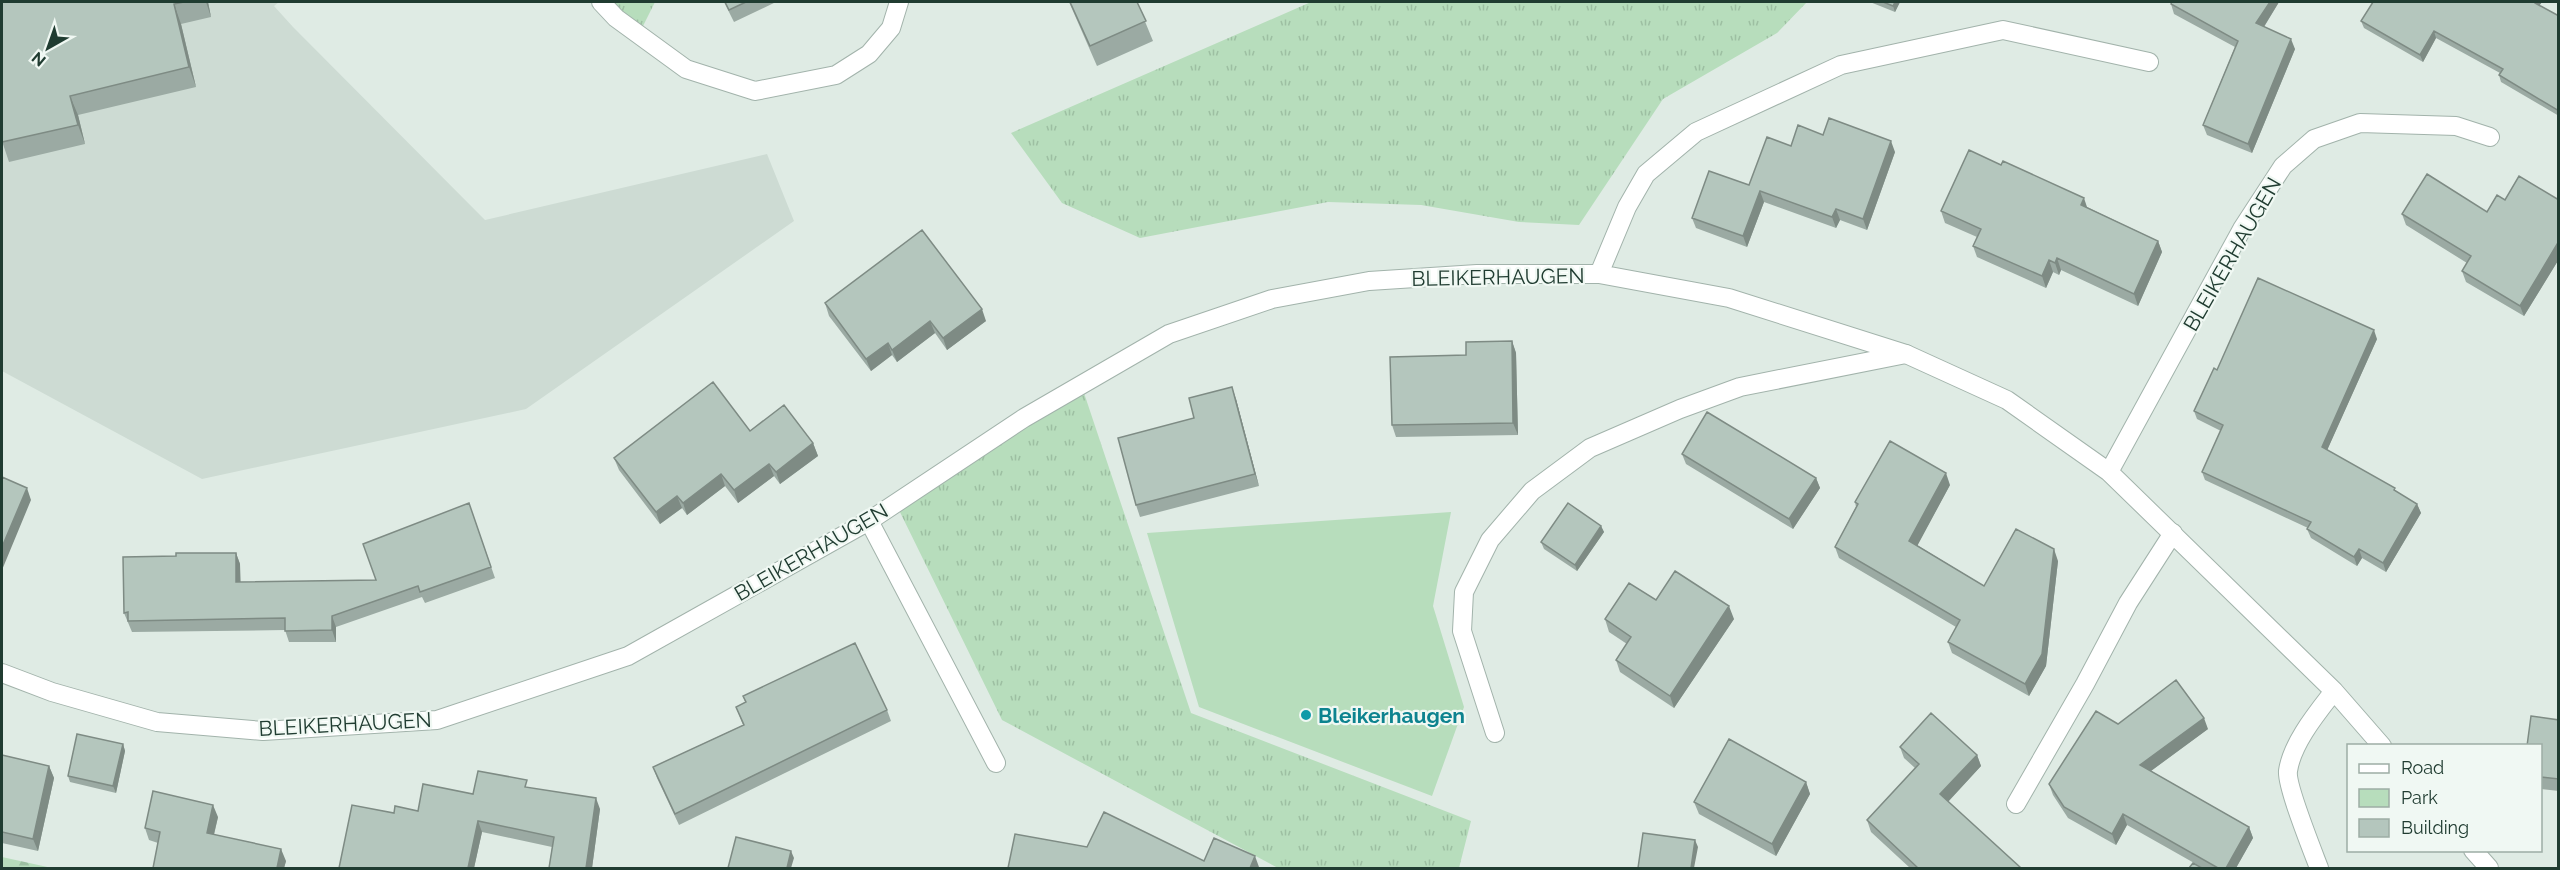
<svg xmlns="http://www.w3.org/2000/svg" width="2560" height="870" font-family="Raleway,sans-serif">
	<defs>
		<pattern id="grass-tufts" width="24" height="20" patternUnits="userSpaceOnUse" patternTransform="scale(1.5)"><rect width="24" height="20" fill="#b7ddbc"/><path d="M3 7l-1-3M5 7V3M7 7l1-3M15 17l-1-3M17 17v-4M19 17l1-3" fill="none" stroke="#9dbfa2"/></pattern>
		<pattern id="forest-firs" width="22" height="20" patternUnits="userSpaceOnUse" patternTransform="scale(1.5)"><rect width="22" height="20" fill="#b7ddbc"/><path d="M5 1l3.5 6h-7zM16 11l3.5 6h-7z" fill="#9dbfa2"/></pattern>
	</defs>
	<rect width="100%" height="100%" fill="#dfebe4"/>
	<!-- built -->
	<path fill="#cddbd3" d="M2,2H279L274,6L293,27L485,220L767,154L794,221L526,409L202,479L2,371Z"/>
	<!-- grass -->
	<path fill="url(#grass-tufts)" d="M607,2H655L638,36Z
		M1311,2H1807L1777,33L1663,99L1579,225L1519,222L1421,205L1328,202L1140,238L1062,203L1011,133Z
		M1083,390L1191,713L1471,821L1459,868H1278L1002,720L898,508Z"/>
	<!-- forest -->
	<path fill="url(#forest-firs)" d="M2,857L52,868H2Z"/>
	<!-- green -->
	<path fill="#b7ddbc" d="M1451,512L1433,606L1464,707L1432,796L1199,707L1147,533Z"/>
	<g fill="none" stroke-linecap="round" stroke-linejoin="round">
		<!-- service casing -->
		<g stroke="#a2b3ab" stroke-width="20">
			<path id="service" d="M601,2L616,18L686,69L755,91L836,75L869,54L891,28L899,2
				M869,521L996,763
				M1495,733L1462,631L1464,592L1490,540L1532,491L1590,448L1680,409L1740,387L1906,354
				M2016,804L2085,684L2128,603L2173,533"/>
		</g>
		<!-- minor casing -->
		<g stroke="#a2b3ab" stroke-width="20">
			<path id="minor" d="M1599,274L1627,207L1646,174L1696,132L1841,65L2003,30L2149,62
				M2109,472L2242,229L2283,166L2314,139L2360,123L2456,126L2490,137
				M2,673L52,692L157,722L263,731L437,720L628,656L869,521L1024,418L1169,334L1272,299L1369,281L1477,274H1599L1729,298L1906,354L2007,400L2109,472L2334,691L2382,746
				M2473,850L2489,868
				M2319,868C2313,852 2286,785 2288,771C2292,743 2317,713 2334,691"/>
		</g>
		<!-- service -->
		<use href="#service" stroke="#fff" stroke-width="18"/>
		<!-- minor -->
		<use href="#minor" stroke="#fff" stroke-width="18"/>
	</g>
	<!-- wall -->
	<path fill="#9baaa3" d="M2,2H208L211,17L181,24L196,87L78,115L85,144L9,162L2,141Z
		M724,2H776L734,22Z
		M1069,2H1137L1153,41L1097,66Z
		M1870,2H1900L1895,12Z
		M2172,2H2279L2264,27L2295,49L2252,153L2207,135L2203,125L2235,47L2174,14L2171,4Z
		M2373,2H2542L2539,5L2559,16V116L2501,82L2499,75L2500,73L2436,38L2423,62L2364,28L2361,21Z
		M1823,135L1895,152L1867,230L1840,220L1836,228L1764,202L1747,247L1696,228L1692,218L1749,185L1791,146Z
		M2505,200H2559V259L2524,316L2466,282L2462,271L2467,263L2406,225L2402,214L2487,212Z
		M2087,207L2158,241L2162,252L2138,306L2061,270L2059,275L2053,272L2046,288L1977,257L1973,246L1977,237L1945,223L1941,211Z
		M825,303L986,321L947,350L935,333L897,362L892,355L871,371L829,316Z
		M2377,339L2327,450L2417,504L2421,513L2386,572L2362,558L2357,566L2311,538L2307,529L2308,528L2205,480L2202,472L2221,431L2197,419L2194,411L2217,370Z
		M1512,341L1516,353L1518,435L1396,437L1392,425L1466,355Z
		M1236,399L1259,486L1140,517L1136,505L1194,418Z
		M750,431L813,443L818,456L780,484L774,476L738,503L725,486L687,515L682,508L660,524L619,470L614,458Z
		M1682,454L1816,478L1820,488L1793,529L1686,464Z
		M1950,485L1917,545L1984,586L2058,561L2046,666L2029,696L1952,653L1948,642L1956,627L1839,558L1835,547L1856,507L1855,502Z
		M469,503L495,578L425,603L422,597L336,627V642H289L285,630L132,632L124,613L176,556L236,553L240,564V582L376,580Z
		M1601,526L1604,532L1577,571L1544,549L1541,542Z
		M1656,600L1734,619L1674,708L1620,672L1616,660L1627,644L1609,632L1605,619Z
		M743,696L887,710L891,721L679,825L657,778L653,767L743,725L736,707L745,702Z
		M2559,720V791L2541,789V746Z
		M2118,724L2208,729L2151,771L2249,827L2253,838L2236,868H2203L2127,825L2116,845L2068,818L2053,795L2049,784Z
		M123,744L125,751L116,793L70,782L68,776Z
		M1900,747L1977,755L1981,766L1948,802L2021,868H1910L1871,832L1867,820L1915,768L1904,758Z
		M2,755L49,766L54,778L38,851L2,843Z
		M1806,782L1810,794L1776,856L1699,814L1694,802Z
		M530,788L600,809L592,868H549L552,847L482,832L474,868H339L394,813L418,811L473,794Z
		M218,817L214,835L286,861L284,868H153L158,843L149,840L145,828Z"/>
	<!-- shaded-wall -->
	<path fill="#7e8b84" d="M206,2H208L211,17Z
		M1895,2H1900L1895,12L1893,6Z
		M2270,2H2279L2260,33L2256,23Z
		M2535,3V2H2542L2537,9Z
		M174,4L181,24L196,87L189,67Z
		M2434,31L2436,38L2423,62L2420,55Z
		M2291,39L2295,49L2252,153L2248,144Z
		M70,96L78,115L85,144L78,125Z
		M1891,141L1895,152L1867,230L1863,219Z
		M1760,191L1764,202L1747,247L1743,236Z
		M2084,198L2088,210L2081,205Z
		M1836,209L1840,220L1836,228L1832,217Z
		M2158,241L2162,252L2138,306L2134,294Z
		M2559,241V259L2524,316L2520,306Z
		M2057,258L2061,270L2059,275L2055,263Z
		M2049,260L2053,272L2046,288L2042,276Z
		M982,309L986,321L947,350L943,338Z
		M930,321L935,333L897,362L892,350Z
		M2374,330L2377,339L2325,455L2322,447Z
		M1512,341L1516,353L1518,435L1513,423Z
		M888,343L892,355L871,371L866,359Z
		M1232,387L1236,399L1259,486L1255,474Z
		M813,443L818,456L780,484L776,472Z
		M769,464L774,476L738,503L734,490Z
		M1946,473L1950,485L1914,552L1909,541Z
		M721,474L725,486L687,515L683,503Z
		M1816,478L1820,488L1793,529L1789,519Z
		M27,488L31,500L2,570V547Z
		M677,496L682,508L660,524L656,512Z
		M2417,504L2421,513L2386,572L2383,563Z
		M1601,526L1604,532L1577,571L1575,565Z
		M2054,549L2058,561L2046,666L2029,696L2025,684Z
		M2359,549L2362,558L2357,566L2354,557Z
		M236,553L240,564L241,593L236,582Z
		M1729,606L1734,619L1674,708L1670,696Z
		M332,616L336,627V642L332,630Z
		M2204,718L2208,729L2144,776L2140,765Z
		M123,744L125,751L116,793L113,786Z
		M1977,755L1981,766L1944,806L1940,794Z
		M49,766L54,778L38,851L33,839Z
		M1806,782L1810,794L1776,856L1772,844Z
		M596,798L600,809L592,868H586Z
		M213,805L218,817L211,846L207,833Z
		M2123,814L2127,825L2116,845L2112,834Z
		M478,821L482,832L474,868H468Z
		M2249,827L2253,838L2236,868H2226Z
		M1695,840L1698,847L1694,868H1691Z
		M281,849L286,861L284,868H277Z
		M791,851L794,858L791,868H787Z
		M1255,856L1259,867V868H1250Z"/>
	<!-- building -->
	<path fill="#b4c6bd" stroke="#7e8b84" stroke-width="1.5" d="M2,2H184L174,4L189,67L70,96L78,125L2,142Z
		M725,2H746L729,10Z
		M1070,2H1137L1146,21L1090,46Z
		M1883,2H1895L1893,6Z
		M2172,2H2270L2256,23L2291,39L2248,144L2203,125L2238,41L2171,4Z
		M2373,2H2535V3L2559,16V111L2499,75L2503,69L2434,31L2420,55L2361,21Z
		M1829,118L1891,141L1863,219L1836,209L1832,217L1760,191L1743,236L1692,218L1709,171L1749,185L1767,137L1791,146L1798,125L1823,135Z
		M1969,150L2001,165L2003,161L2084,198L2081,205L2158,241L2134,294L2057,258L2055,263L2049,260L2042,276L1973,246L1981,229L1941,211Z
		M2427,174L2487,212L2497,195L2505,200L2519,176L2559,200V241L2520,306L2462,271L2471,256L2402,214Z
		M922,230L982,309L943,338L930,321L892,350L888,343L866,359L825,303Z
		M2258,278L2374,330L2322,447L2395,488L2394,490L2417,504L2383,563L2359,549L2354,557L2307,529L2311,522L2202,472L2223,425L2194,411L2214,368L2217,370Z
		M1512,341L1513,423L1392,425L1390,357L1466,355V342Z
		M713,382L750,431L784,405L813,443L776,472L769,464L734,490L721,474L683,503L677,496L656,512L614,458Z
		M1232,387L1255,474L1136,505L1118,438L1194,418L1189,398Z
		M1707,412L1816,478L1789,519L1682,454Z
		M1890,441L1946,473L1909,541L1984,586L2016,529L2054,549L2042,654L2025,684L1948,642L1960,620L1835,547L1858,504L1855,502Z
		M2,477L27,488L2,547Z
		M469,503L491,567L420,592L418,586L332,616V630L285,631V618L128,621V612L124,613L123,557L176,556V553H236V582L376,580L363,544Z
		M1568,503L1601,526L1575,565L1541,542Z
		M1675,571L1729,606L1670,696L1616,660L1631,637L1605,619L1629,583L1656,600Z
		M855,643L887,710L675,814L653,767L744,725L736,707L746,702L743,696Z
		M2176,680L2204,718L2140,765L2249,827L2226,868H2218L2123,814L2112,834L2064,807L2049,784L2096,711L2118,724Z
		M1931,713L1977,755L1940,794L2021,868H1918L1867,820L1919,764L1900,747Z
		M2531,716L2559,720V779L2541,777V746H2527Z
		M77,734L123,744L113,786L68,776Z
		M1729,739L1806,782L1772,844L1694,802Z
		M2,755L49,766L33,839L2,832Z
		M478,771L527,780L525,787L596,798L586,868H549L554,837L478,821L468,868H339L352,805L394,813L395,806L418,811L423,784L473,794Z
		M153,791L213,805L207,833L281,849L277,868H153L160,832L145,828Z
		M1104,812L1204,861L1214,838L1255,856L1250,868H1008L1015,834L1087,847Z
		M1643,833L1695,840L1691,868H1638Z
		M736,837L791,851L787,868H728Z
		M2193,863L2202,868H2189Z"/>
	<!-- markers -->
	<circle fill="#0f9aa8" stroke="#f0f8f3" stroke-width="2" cx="1306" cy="715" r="6"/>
	<g text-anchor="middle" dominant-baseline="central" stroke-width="4.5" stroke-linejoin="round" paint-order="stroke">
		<!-- street labels -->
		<g font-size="21" fill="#203c31" stroke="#f0f8f3">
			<text transform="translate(2232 254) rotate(-60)">BLEIKERHAUGEN</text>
			<text transform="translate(1498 277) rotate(-1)">BLEIKERHAUGEN</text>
			<text transform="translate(811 552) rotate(-30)">BLEIKERHAUGEN</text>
			<text transform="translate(345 724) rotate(-3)">BLEIKERHAUGEN</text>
		</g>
		<!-- culture labels -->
		<g font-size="21" font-weight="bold" fill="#0d838f" stroke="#f0f8f3" text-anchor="start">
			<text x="1318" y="715">Bleikerhaugen</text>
		</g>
	</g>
	<!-- border -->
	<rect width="2560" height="870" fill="none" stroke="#203c31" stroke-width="6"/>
	<!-- legend -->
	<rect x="2347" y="744" width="195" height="108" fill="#f0f8f3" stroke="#9dada5" stroke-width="1.5"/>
	<rect x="2359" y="764" width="30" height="9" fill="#ffffff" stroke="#9dada5" stroke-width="1.5"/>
	<text x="2401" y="774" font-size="18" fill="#203c31">Road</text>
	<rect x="2359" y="789" width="30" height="18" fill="#b7ddbc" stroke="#9dada5" stroke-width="1.5"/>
	<text x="2401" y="804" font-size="18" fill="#203c31">Park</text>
	<rect x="2359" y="819" width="30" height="18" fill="#b4c6bd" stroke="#9dada5" stroke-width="1.5"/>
	<text x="2401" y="834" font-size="18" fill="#203c31">Building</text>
	<!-- north arrow -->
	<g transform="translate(48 48) rotate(220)" stroke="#f0f8f3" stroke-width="4.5" paint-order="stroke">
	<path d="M0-4.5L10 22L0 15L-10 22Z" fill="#203c31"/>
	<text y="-9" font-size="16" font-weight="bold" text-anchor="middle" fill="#203c31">N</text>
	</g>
</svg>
